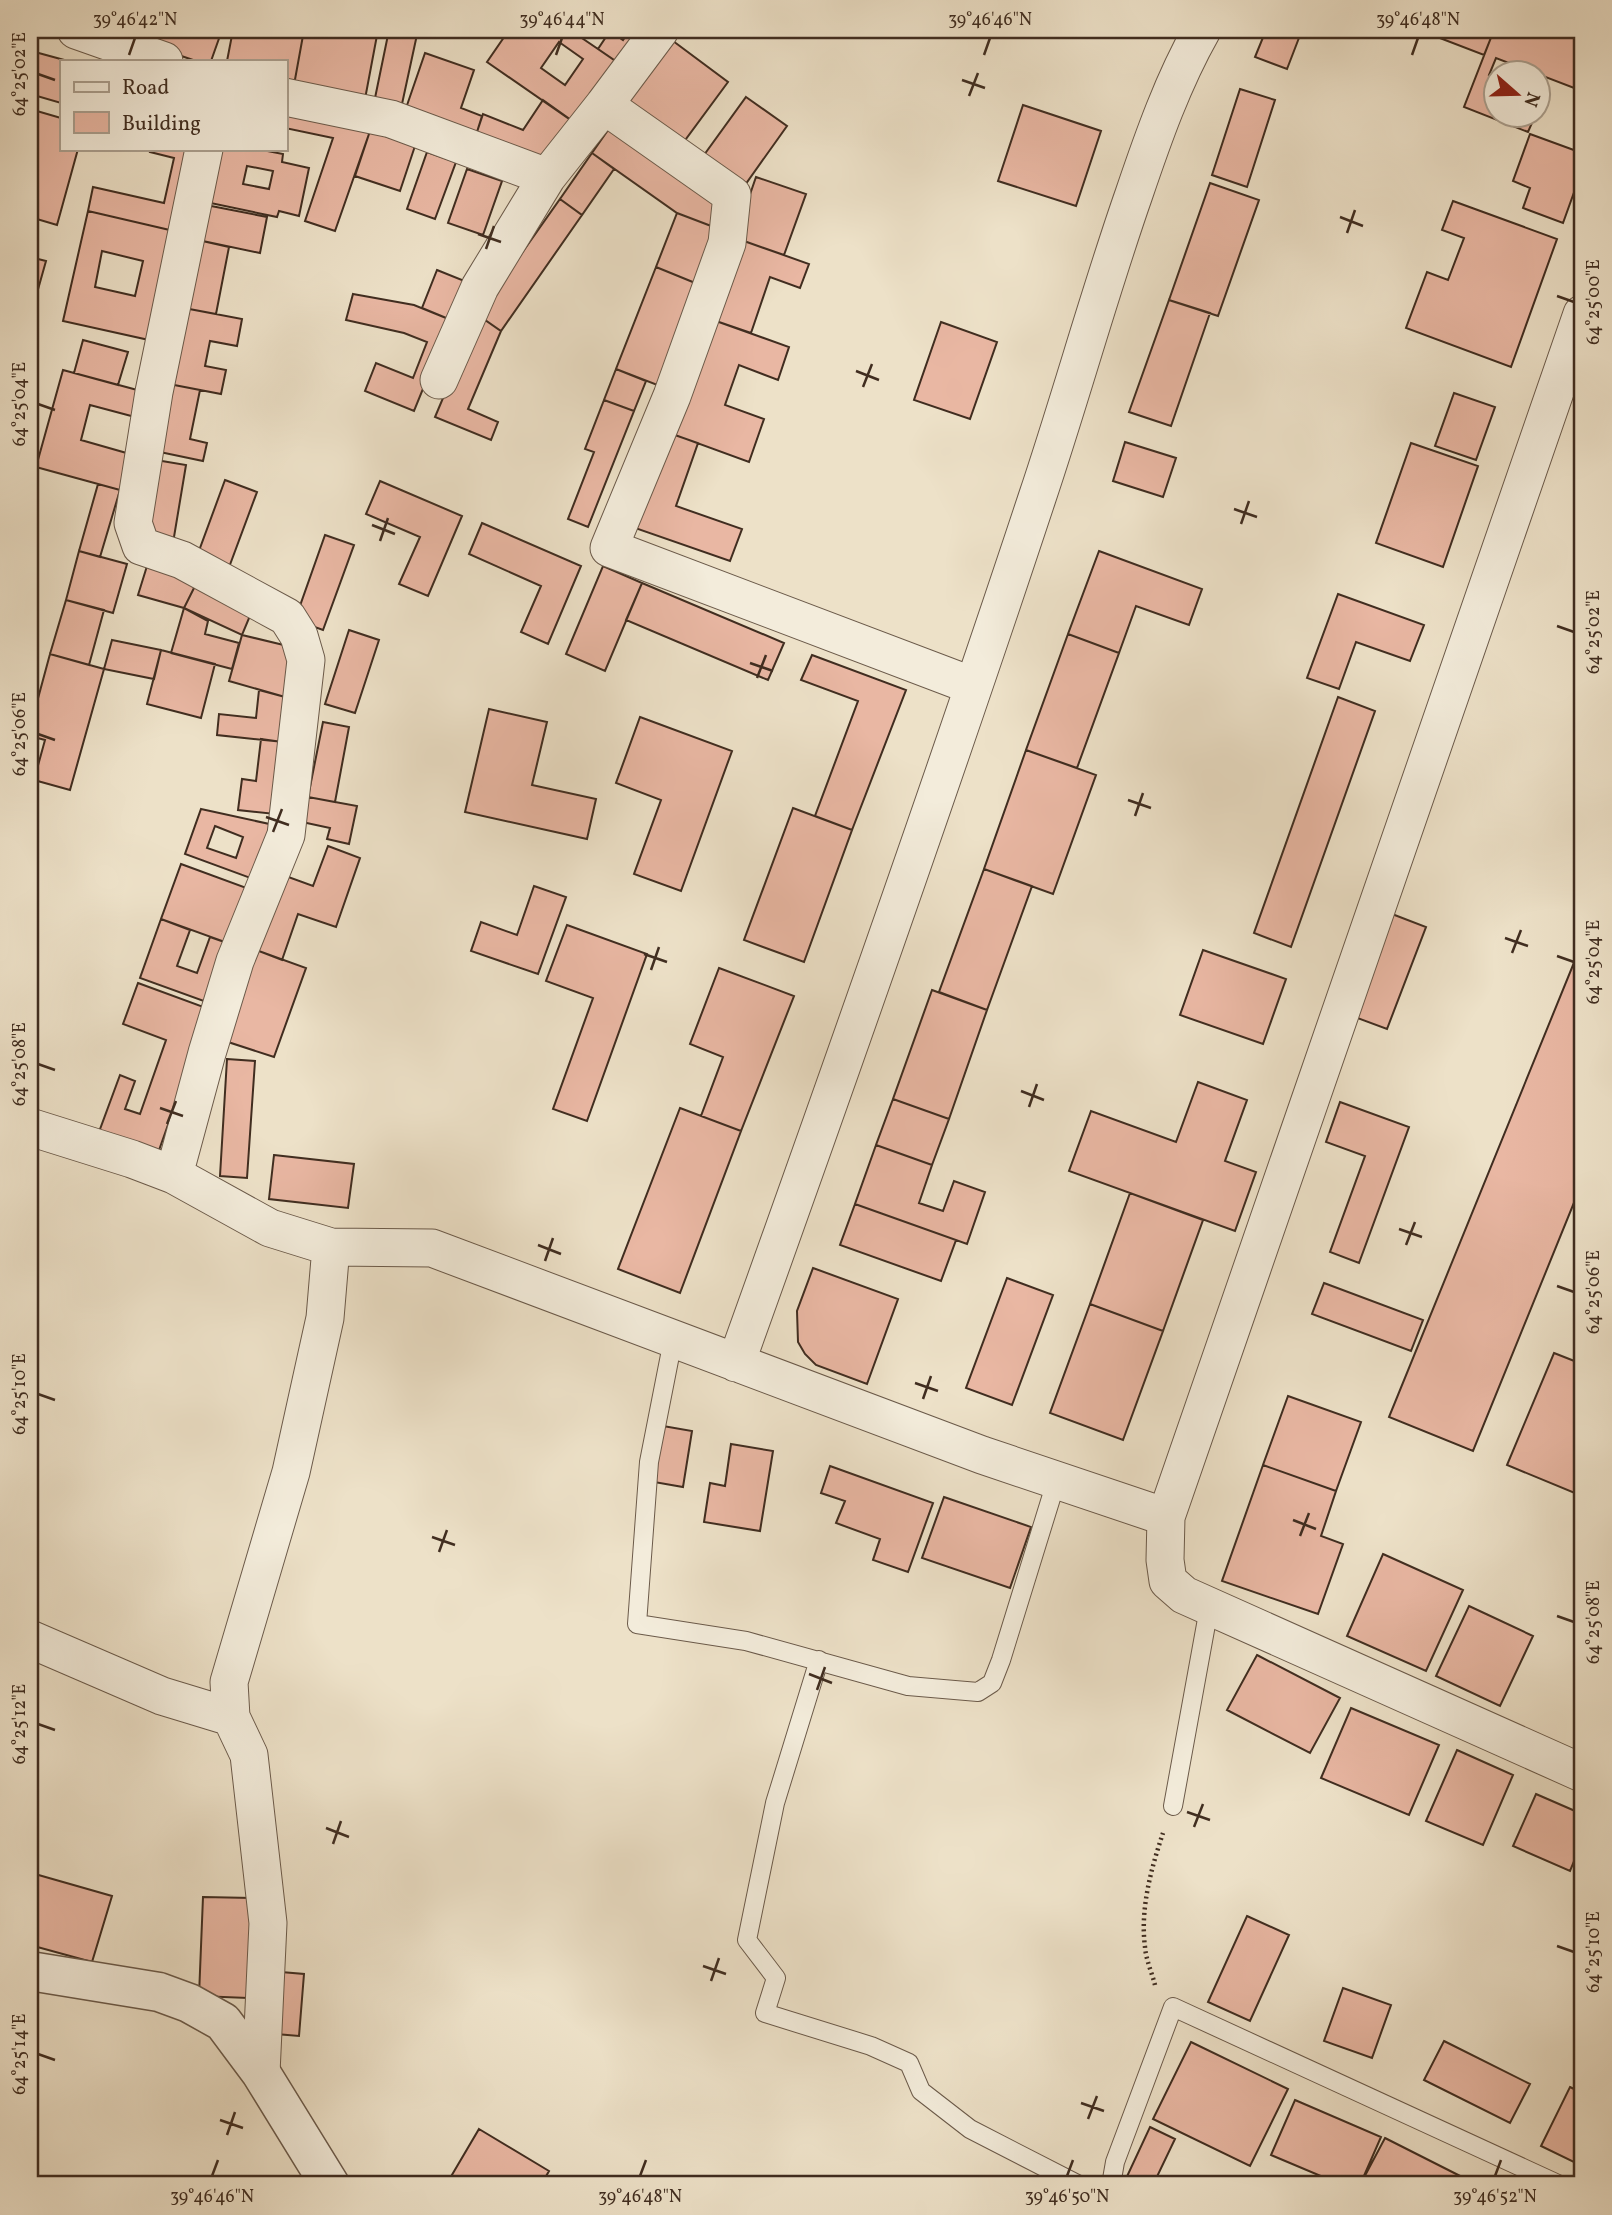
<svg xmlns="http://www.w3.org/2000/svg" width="1612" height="2215" font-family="Vollkorn,serif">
	<rect width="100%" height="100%" fill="#ede1c8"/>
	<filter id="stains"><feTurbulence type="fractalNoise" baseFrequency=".00286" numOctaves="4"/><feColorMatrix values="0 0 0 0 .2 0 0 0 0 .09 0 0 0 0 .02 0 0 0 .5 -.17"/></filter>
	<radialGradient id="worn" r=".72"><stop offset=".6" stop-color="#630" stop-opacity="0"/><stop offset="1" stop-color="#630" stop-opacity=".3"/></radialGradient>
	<!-- building -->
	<path fill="#e9b7a3" stroke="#402d20" stroke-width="2" fill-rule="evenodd" d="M154,30H222L211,61H196L149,45Z
		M233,30H304L294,85L285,83V61H227Z
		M304,30L332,32V30H378L365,99L294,85Z
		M389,30H418L402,104L375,98Z
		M509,30H570L620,64L578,125L487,62ZM559,42L583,59L565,85L541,68Z
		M630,30H644L620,64L598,49L610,31L623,40Z
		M1266,30H1302L1287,69L1255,57Z
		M1419,30H1494L1484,55Z
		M1494,30H1582V91L1496,58L1489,75L1496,78V116H1535L1528,132L1464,107Z
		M669,38L728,82L680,147L621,103Z
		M35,52L68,61H61V103L30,94V70Z
		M425,53L474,70L461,108L482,116L476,135L405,111Z
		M1240,89L1275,100L1247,187L1212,175Z
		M746,97L787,126L745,185L704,155Z
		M543,100L578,125L544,170L476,135L483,114L523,130Z
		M1023,105L1101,131L1076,206L998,181Z
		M30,109L61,118V149H78L57,225L30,217Z
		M285,109L370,131L335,231L305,221L333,138L285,128Z
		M613,123L725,202L719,229L677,213L592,153Z
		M370,131L415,146L400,191L355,176Z
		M1530,134L1582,153V170L1563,223L1523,208L1530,188L1513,181Z
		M151,149H192L174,231L88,211L93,187L164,203L174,158L150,152Z
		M212,149H257L283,154L282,162L309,168L299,216L279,211L277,217L201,201ZM247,166L273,171L269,189L243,184Z
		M427,152L456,162L435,219L407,209Z
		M592,153L614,169L582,215L560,199Z
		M467,169L502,181L483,235L448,223Z
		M756,177L806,194L784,255L735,238Z
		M1210,183L1259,200L1218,316L1169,300Z
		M560,199L582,215L501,331L478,315Z
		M1453,201L1557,239L1511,367L1406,328L1427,272L1448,280L1464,238L1442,230Z
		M206,205L267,217L260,253L198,240Z
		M88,211L174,231L149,340L63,321ZM102,251L143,261L135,296L95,287Z
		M677,213L719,229L705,287L656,267Z
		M198,240L229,247L216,314L184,308Z
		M744,241L809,264L800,288L770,277L751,333L716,321Z
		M30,257L46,261L37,293L30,291Z
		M656,267L705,287L665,388L616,369Z
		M437,270L467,282L451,320L422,308Z
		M353,294L414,305L451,320L414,411L365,391L376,363L413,378L427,342L404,333L346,320Z
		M1169,300L1210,313L1171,426L1129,412Z
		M184,308L242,319L237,346L210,341L205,366L226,370L221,394L169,384Z
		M478,315L501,331L468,409L498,422L491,440L435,417Z
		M716,321L789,347L778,380L739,365L725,405L764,419L749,462L675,435Z
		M941,322L997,342L970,419L914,400Z
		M83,340L128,352L118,385L74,373Z
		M616,369L646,381L634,411L604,400Z
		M63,370L141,391L135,417L90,405L81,440L130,454L120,490L36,467Z
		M169,384L200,390L190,439L207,443L203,461L155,451Z
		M1454,393L1495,407L1476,460L1435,446Z
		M604,400L634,411L588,527L568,519L594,452L585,449Z
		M669,433L698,443L676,506L742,529L730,561L635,528Z
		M1125,442L1176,458L1163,497L1113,481Z
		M1411,443L1478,466L1443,567L1376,543Z
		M156,460L186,465L173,543L142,537Z
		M225,480L257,492L228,570L196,559Z
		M380,481L462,516L428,596L399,584L420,537L366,514Z
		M98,484L120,490L100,557L79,551Z
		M482,523L581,566L548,644L521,632L541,586L469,554Z
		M325,535L354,545L323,630L295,620Z
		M79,551L127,564L113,613L66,600Z
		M1099,551L1202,589L1189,625L1136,606L1119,653L1068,634Z
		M147,566L196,584L184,608L138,595Z
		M603,566L642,583L605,671L566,654Z
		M642,583L784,643L768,680L626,620Z
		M196,584L252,611L242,635L184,608Z
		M1338,594L1424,625L1410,661L1356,642L1339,689L1307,678Z
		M66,600L104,610L89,665L50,654Z
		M184,608L208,621L205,634L239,643L232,669L171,653Z
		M349,630L379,640L355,713L325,704Z
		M1068,634L1119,653L1077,768L1026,750Z
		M242,635L292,647L285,697L229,681Z
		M112,640L161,650L154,679L104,669Z
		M161,650L215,664L201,718L147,704Z
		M50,654L104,669L70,790L34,780L45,740L30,736V728Z
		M812,655L906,690L852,830L815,816L858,701L801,680Z
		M259,690L285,697L283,742L217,735L219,714L256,718Z
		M1338,697L1375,711L1291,947L1254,933Z
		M489,709L547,722L532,785L596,799L587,839L465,812Z
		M640,717L732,751L681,891L634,874L661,800L616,783Z
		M323,722L349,727L335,802L308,797Z
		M261,739L283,742L275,814L238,810L242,779L256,781Z
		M1026,750L1096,775L1053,894L984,869Z
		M308,797L357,806L349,844L327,839L330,828L302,822Z
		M793,808L852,830L804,962L744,940Z
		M201,809L274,825L256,880L185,854ZM215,826L243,837L236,858L207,848Z
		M328,846L360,858L336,927L298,914L282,960L256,950L283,875L313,886Z
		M181,864L252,890L233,945L161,919Z
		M984,869L1032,886L987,1010L939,992Z
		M534,886L566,897L538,974L471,951L481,922L517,935Z
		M1392,914L1426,927L1387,1029L1352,1016Z
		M161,919L190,930L177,966L197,973L210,937L233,945L212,1004L140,978Z
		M567,925L647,954L587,1121L553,1109L593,998L546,981Z
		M1582,943V1183L1473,1451L1389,1417Z
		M256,950L306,968L274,1057L225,1041Z
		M1203,950L1286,979L1263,1044L1180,1015Z
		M719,968L794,996L741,1131L701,1116L723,1057L690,1044Z
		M138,983L209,1009L158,1153L99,1132L120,1075L135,1081L125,1109L140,1114L166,1040L123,1024Z
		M932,990L987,1010L949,1119L893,1099Z
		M227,1059L255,1061L247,1178L220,1176Z
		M1198,1082L1247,1100L1225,1161L1256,1172L1235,1231L1069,1171L1091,1111L1176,1142Z
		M893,1099L949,1119L932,1165L876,1145Z
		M1340,1102L1409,1127L1359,1263L1330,1252L1365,1156L1326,1142Z
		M680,1108L741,1131L680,1293L618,1269Z
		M876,1145L932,1165L919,1203L943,1211L954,1181L985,1192L967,1244L855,1204Z
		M274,1155L354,1164L348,1208L269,1199Z
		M1130,1193L1203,1220L1163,1331L1090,1304Z
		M855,1204L956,1240L941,1281L840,1245Z
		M813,1268L898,1299L867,1384L816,1365L805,1354L798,1342L797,1311Z
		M1007,1278L1053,1295L1012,1405L966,1388Z
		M1324,1283L1423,1320L1411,1351L1312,1314Z
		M1090,1304L1163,1331L1123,1440L1050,1413Z
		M1554,1353L1582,1364V1496L1507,1465Z
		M1288,1396L1361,1422L1336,1491L1263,1465Z
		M663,1426L692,1431L683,1487L654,1482Z
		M731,1444L773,1451L760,1531L704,1522L710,1483L725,1486Z
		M1263,1465L1336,1491L1321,1536L1343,1544L1318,1614L1222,1581Z
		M830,1466L933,1503L908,1572L873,1560L880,1539L836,1523L845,1501L821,1493Z
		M944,1497L1031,1527L1010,1588L922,1558Z
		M1383,1554L1463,1590L1426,1671L1347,1636Z
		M1469,1606L1533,1636L1500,1706L1436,1676Z
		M1257,1655L1340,1698L1310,1753L1227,1710Z
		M1351,1708L1439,1745L1409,1815L1321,1778Z
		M1457,1750L1513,1775L1483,1845L1426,1821Z
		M1536,1794L1582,1814V1842L1570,1871L1513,1846Z
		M35,1874L112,1896L92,1962L30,1945V1893Z
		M203,1897L252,1898L248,1998L199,1996Z
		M1247,1916L1289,1935L1250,2021L1208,2002Z
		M281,1972L304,1974L299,2036L276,2034Z
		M1343,1988L1391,2005L1372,2058L1324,2041Z
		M1444,2041L1530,2084L1510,2123L1424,2080Z
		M1191,2042L1288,2089L1250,2166L1153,2119Z
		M1570,2087L1582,2093V2166L1541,2146Z
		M1295,2100L1381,2137L1360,2185H1342L1271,2155Z
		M1150,2127L1175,2139L1153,2185H1123Z
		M479,2129L549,2171L541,2185H446Z
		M1385,2138L1476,2184L1360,2185Z"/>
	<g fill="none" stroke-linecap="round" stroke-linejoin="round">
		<!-- service casing -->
		<g stroke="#6b5a4a" stroke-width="20">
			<path id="service" d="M673,1340L649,1462L637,1624L746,1641L908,1686L978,1692L992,1683L1001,1660L1056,1482
				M819,1660L775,1803L747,1940L776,1978L765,2013L871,2046L909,2063L921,2091L970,2129L1079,2185
				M1173,1806L1209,1608
				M1111,2185L1115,2162L1173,2007L1560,2185"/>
		</g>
		<!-- minor casing -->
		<g stroke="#6b5a4a" stroke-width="39">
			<path id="minor" d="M76,30L164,61
				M285,97L391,119L547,177
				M604,105L732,195L727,243L672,396L609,548L973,686
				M1582,314L1166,1517L1165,1560L1168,1581L1184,1595L1582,1773
				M439,380L480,287L547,177L604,105L660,30
				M30,1127L132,1159L174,1175L270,1228L331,1247L432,1248L982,1455L1166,1517
				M174,1175L207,1053L235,961L286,835L306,660L299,636L287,617L182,560L141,546L133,523L154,392L204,149
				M736,1363C839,1076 941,788 1037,498C1071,397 1099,294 1134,194C1153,138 1173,81 1202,30
				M30,1639L162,1696L231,1717
				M261,2073L268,1923L249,1755L231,1717L229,1682L291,1472L325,1318L331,1247"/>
		</g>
		<!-- tertiary casing -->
		<g stroke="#6b5a4a" stroke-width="41">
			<path id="tertiary" d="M30,1971L159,1992L189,2003L223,2022L261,2073L330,2185"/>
		</g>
		<!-- path -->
		<path stroke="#402d20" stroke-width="4.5" stroke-dasharray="2 3.5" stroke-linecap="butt" d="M1155,1985C1152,1973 1146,1960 1145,1947C1140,1909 1151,1869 1163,1833"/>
		<!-- service -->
		<use href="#service" stroke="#f3ecdb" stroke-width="18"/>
		<!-- minor -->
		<use href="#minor" stroke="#f3ecdb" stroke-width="37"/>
		<!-- tertiary -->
		<use href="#tertiary" stroke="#f3ecdb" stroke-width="38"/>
	</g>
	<!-- ticks -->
	<path fill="none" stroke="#402d20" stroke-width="2.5" d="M129,55L135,38M556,55L562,38M984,55L990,38M1412,55L1418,38M38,74L55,80M962,80L985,88M969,96L978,73M1340,217L1363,226M1347,233L1355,210M478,234L501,242M486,249L494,226M1557,296L1574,302M856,371L879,380M863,387L872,364M38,404L55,410M1234,509L1257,517M1241,524L1249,501M372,525L395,534M380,541L388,518M1557,626L1574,632M750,663L773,671M757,678L766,655M38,734L55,740M1128,800L1151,808M1135,816L1143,793M266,817L289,825M273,832L282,809M1505,938L1528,946M1512,953L1521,930M644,954L667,962M1557,956L1574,962M651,970L659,947M38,1064L55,1070M1021,1091L1044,1100M1029,1107L1037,1084M160,1108L183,1116M167,1124L176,1101M1399,1229L1422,1237M538,1245L561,1254M1406,1245L1415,1222M545,1261L553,1238M1557,1286L1574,1292M915,1383L938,1391M38,1394L55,1400M923,1399L931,1376M1293,1520L1316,1529M1300,1536L1309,1513M432,1537L455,1545M439,1552L447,1530M1557,1616L1574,1622M809,1674L832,1683M817,1690L825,1667M38,1724L55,1730M1187,1812L1210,1820M1194,1827L1203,1804M326,1828L349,1837M333,1844L341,1821M1557,1946L1574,1952M703,1966L726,1974M711,1981L719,1958M38,2054L55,2060M1081,2103L1104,2111M1088,2119L1097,2096M220,2120L243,2128M227,2135L235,2112M212,2176L218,2160M640,2176L646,2160M1067,2176L1073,2160M1495,2176L1501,2160"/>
	<!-- margin -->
	<rect width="1612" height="2215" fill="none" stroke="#ede1c8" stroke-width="77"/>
	<!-- legend -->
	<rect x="60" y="60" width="228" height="91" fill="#f3ecdb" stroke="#aba090" stroke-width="2"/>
	<rect x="74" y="82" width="35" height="10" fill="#f3ecdb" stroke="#aba090" stroke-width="2"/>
	<text x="122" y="94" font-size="21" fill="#402d20">Road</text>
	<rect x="74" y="112" width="35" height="21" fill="#e9b7a3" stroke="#aba090" stroke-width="2"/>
	<text x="122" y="130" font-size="21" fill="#402d20">Building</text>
	<!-- north arrow -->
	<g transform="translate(1517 94) rotate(110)"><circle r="33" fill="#f3ecdb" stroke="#aba090" stroke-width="2"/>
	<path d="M0-5L12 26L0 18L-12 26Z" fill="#8f2418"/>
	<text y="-10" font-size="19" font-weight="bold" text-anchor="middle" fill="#402d20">N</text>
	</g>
	<rect x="38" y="38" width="1536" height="2138" fill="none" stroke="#402d20" stroke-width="2.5"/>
	<g font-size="18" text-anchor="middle" fill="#402d20">
		<text x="135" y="25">39°46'42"N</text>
		<text x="562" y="25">39°46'44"N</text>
		<text x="990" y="25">39°46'46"N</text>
		<text x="1418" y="25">39°46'48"N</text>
		<text transform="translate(19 74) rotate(-90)" y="6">64°25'02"E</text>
		<text transform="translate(1593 302) rotate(-90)" y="6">64°25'00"E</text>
		<text transform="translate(19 404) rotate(-90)" y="6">64°25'04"E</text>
		<text transform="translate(1593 632) rotate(-90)" y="6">64°25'02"E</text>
		<text transform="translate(19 734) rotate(-90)" y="6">64°25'06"E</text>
		<text transform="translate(1593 962) rotate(-90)" y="6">64°25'04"E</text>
		<text transform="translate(19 1064) rotate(-90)" y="6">64°25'08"E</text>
		<text transform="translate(1593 1292) rotate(-90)" y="6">64°25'06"E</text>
		<text transform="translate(19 1394) rotate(-90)" y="6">64°25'10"E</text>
		<text transform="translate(1593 1622) rotate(-90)" y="6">64°25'08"E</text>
		<text transform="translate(19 1724) rotate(-90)" y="6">64°25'12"E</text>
		<text transform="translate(1593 1952) rotate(-90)" y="6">64°25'10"E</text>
		<text transform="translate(19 2054) rotate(-90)" y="6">64°25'14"E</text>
		<text x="212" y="2202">39°46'46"N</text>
		<text x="640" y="2202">39°46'48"N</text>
		<text x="1067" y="2202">39°46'50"N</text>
		<text x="1495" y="2202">39°46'52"N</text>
	</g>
	<rect width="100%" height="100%" filter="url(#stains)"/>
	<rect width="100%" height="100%" fill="url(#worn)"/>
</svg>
